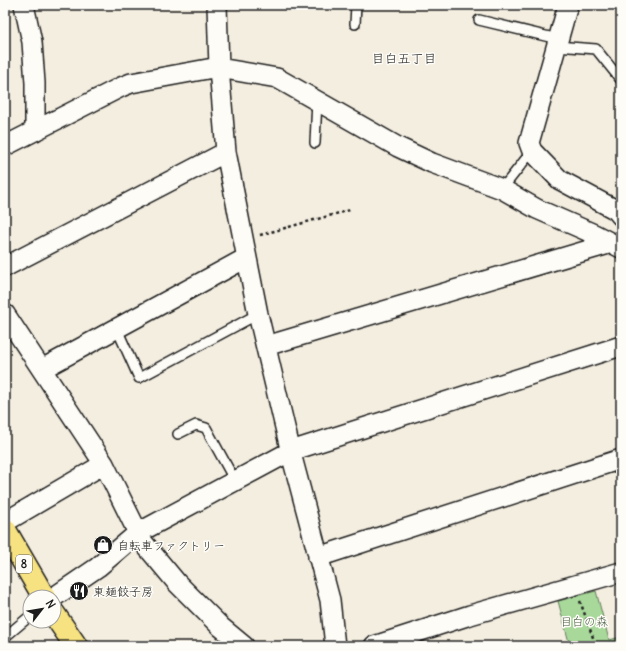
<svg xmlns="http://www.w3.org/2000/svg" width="626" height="651" font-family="Delius,'Klee One',sans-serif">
	<rect width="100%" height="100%" fill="#f4eee0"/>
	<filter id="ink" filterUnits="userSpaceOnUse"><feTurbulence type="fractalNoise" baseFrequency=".025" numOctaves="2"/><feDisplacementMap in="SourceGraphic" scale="8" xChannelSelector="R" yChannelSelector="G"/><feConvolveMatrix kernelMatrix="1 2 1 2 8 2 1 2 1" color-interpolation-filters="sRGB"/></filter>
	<g filter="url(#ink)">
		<!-- green -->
		<path fill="#a8d99a" stroke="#627a5b" d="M596,591L609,640L621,637V646H570L558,601Z"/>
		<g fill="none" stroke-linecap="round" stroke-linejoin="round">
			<!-- service casing -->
			<g stroke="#1c1c1c" stroke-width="12">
				<path id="service" d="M479,20L558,39
					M355,24L356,5
					M556,46L596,49L621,80
					M315,143L317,100
					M502,189L532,151
					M117,329L139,378L258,314
					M178,434L196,425L206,428L235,481
					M5,637L30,616"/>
			</g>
			<!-- minor casing -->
			<g stroke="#1c1c1c" stroke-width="22">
				<path id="minor" d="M24,5L32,42L35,83V131
					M217,5L219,68L226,152L258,314L293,461L330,600L335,646
					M568,5L529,143L532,151L560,180L616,210L621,216
					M5,146L121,87L131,83L213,68H219L277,78L398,147L432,163L502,189L537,209L594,234L621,248
					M5,267L226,152
					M5,314L104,464L142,541L177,583L221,627L244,646
					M266,346L612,243
					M42,369L246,258
					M5,522L104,464
					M318,557L621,459
					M54,597L98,567L138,533L291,451L621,346
					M374,646L470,615L621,572"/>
			</g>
			<!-- primary casing -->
			<g stroke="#1c1c1c" stroke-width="25">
				<path id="primary" d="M5,530L44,597
					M54,614L76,646"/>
			</g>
			<!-- path -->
			<path stroke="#1c1c1c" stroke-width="2.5" stroke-dasharray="3 3" stroke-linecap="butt" d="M260,235L350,210
				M580,601L596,646"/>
			<!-- service -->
			<use href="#service" stroke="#fdfcf7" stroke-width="9"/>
			<!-- minor -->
			<use href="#minor" stroke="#fdfcf7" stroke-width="19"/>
			<!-- primary -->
			<use href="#primary" stroke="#f7e281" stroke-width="22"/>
		</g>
	</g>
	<!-- icons -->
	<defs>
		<g id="shop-disc" transform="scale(1)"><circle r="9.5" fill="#1c1c1c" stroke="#fdfcf7"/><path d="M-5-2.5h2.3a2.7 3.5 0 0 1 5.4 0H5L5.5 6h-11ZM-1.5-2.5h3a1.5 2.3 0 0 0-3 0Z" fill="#fff"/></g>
		<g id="restaurant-disc" transform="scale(1)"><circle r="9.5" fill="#1c1c1c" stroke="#fdfcf7"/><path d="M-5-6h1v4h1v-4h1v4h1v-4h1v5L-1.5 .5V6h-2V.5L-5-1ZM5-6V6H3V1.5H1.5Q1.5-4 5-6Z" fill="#fff"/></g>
	</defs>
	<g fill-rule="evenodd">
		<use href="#shop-disc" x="103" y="545"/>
		<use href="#restaurant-disc" x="79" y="591"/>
	</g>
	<g text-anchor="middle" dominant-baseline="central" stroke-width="3" stroke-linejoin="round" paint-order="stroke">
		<!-- shield labels -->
		<rect fill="#fdfcf7" stroke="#605f5e" stroke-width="1" x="16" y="555" width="16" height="18" rx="3"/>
		<g font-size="11" font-weight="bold" fill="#1c1c1c">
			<text x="24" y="564">8</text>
		</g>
		<!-- poi labels -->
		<g font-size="12" fill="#1c1c1c" stroke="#fdfcf7" text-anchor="start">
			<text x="117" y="545">自転車ファクトリー</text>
			<text x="93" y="591">東麺餃子房</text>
		</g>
		<!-- park labels -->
		<g font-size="12" fill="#4d5e48" stroke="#fdfcf7">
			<text x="584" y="621">目白の森</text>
		</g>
		<!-- neighbourhood labels -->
		<g font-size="13" fill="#1c1c1c" stroke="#fdfcf7">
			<text x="404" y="58">目白五丁目</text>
		</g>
	</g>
	<!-- margin -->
	<rect width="626" height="651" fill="none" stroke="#fdfcf7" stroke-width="20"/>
	<rect x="10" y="10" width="606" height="631" fill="none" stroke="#1c1c1c" stroke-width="1.5" filter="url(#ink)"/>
	<!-- north arrow -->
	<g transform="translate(42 609) rotate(59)"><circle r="19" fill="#fdfcf7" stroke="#a3a29f"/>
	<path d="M0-3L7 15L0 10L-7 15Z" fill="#1c1c1c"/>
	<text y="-6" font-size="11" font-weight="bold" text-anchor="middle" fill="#1c1c1c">N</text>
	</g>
</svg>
